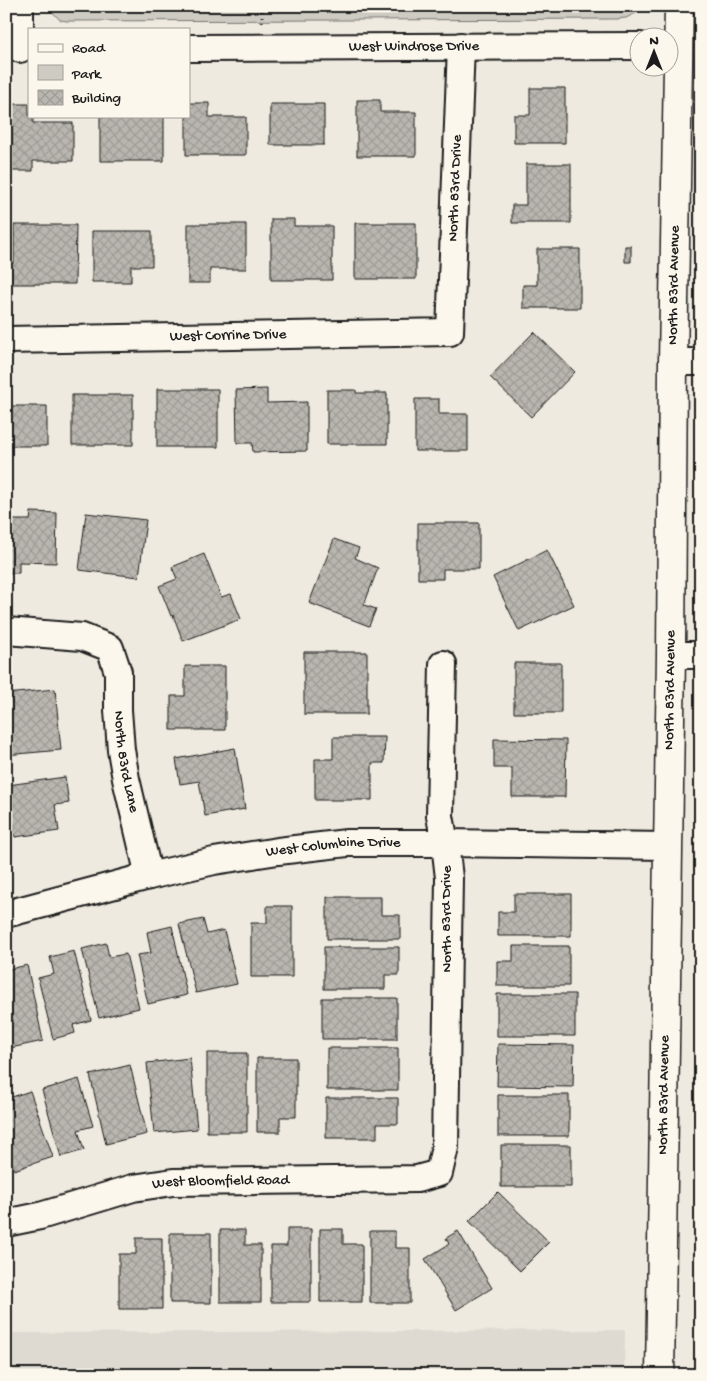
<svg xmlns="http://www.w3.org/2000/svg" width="707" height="1381" font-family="'Gochi Hand',sans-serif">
	<defs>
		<pattern id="building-cross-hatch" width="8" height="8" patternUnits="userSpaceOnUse" patternTransform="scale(1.25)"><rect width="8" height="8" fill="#b9b6af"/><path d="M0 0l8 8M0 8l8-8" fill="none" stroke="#9e9c96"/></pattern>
	</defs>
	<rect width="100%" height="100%" fill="#eeeadf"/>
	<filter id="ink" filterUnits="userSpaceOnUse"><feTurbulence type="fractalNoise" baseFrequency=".02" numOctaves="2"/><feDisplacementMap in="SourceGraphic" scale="10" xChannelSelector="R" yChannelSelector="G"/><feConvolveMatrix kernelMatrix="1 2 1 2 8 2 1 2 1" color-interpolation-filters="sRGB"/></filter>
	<g filter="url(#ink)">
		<!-- built -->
		<path fill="#dedad1" d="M625,1330L624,1375H6V1333Z"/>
		<!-- park -->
		<path fill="#ceccc2" stroke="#75746f" d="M47,6H640L638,12L626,18L616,19L68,21L60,20Z"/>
		<!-- building -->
		<path fill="url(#building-cross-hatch)" stroke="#1c1c1c" d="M530,88H565V143H514V115H530Z
			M357,100H380V112H416V156H357Z
			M189,103H209V117H246V155H186V116H189Z
			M12,104H29V116H33V123H73V161H33V171H12Z
			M270,104H324V145H270Z
			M100,116H164V161H100Z
			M526,164H571V223H512V205H526Z
			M271,219H294V226H332V280H271Z
			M355,223H416V279H355Z
			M188,224H246V269H210V283H188Z
			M14,225H76L75,284H6V262H14Z
			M92,231H152V266H131V282H92Z
			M625,246H631V262H625Z
			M537,249H580V308H523V285H537Z
			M534,332L575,372L531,417L490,377Z
			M157,389H218V447H157Z
			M267,389V403L307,402V451L253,452L252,443H237L236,390Z
			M327,390H356V393H387V444H327Z
			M6,394H11V406H47V446H6Z
			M72,395H133V445H72Z
			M415,399H439V414H468V451H415Z
			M31,512L57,513L56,563L19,562V573H6V520H30Z
			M86,513L146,520L139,577L79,570Z
			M418,523H479V569H443V579H418Z
			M334,539L359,548L355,558L378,568L364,605L376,609L369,626L309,603Z
			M547,550L574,605L519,631L493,577Z
			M204,554L221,597L231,594L241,619L183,641L173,615L171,616L159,586L177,579L172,567Z
			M304,652H367V714H304Z
			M514,663H561V713H514Z
			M185,666H225V730H171V696H185Z
			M55,689L61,750L6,755V694Z
			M333,737H385L384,763H372V800H315V759H333Z
			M494,739L566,740L565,797H512V768H494Z
			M235,748L245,809L205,816L199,781L180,784L176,759Z
			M65,777L69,803L55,805L59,831L15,837L8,785Z
			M514,894H571V936H498V912H514Z
			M327,897H381V915H400V939H327Z
			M267,906H292V977H251V923H267Z
			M203,919L207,934L224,930L237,984L196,993L179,924Z
			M172,926L187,995L148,1004L137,955L151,953L147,932Z
			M106,943L109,957L126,954L139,1008L99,1018L82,949Z
			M513,946H569V986H497V961H513Z
			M324,947H399V975H385V989H324Z
			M74,951L91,1020L73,1025L75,1033L53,1039L38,978L54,974L50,957Z
			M27,965L43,1041L6,1049V970Z
			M497,994H575V1036H497Z
			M322,998H397V1039H322Z
			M498,1044L574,1045L573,1087L497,1086Z
			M327,1048H398V1090H327Z
			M207,1053H247V1132H207Z
			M190,1058L197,1129L154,1133L147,1063Z
			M257,1058H296V1117H280V1132H257Z
			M130,1065L147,1134L106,1144L90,1075Z
			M79,1079L93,1126L78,1130L84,1150L61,1157L42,1090Z
			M30,1091L53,1157L14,1170L6,1147V1099Z
			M498,1095H569V1136H498Z
			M326,1098H398V1124H377V1138H326Z
			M501,1145H571V1187H501Z
			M498,1192L549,1242L520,1271L469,1221Z
			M287,1229H311V1302H271V1246H287Z
			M320,1229H343V1244H362V1302H320Z
			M220,1230H245V1245H261V1302H220Z
			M370,1231H395V1248H410V1303H370Z
			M458,1231L492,1288L456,1310L425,1259L449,1244L446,1238Z
			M170,1233H211V1303H170Z
			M136,1238H162V1309H119V1254H136Z"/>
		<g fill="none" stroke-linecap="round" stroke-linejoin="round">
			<!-- street casing -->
			<g stroke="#1c1c1c" stroke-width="30">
				<g id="street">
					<path d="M20,6V49"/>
					<path id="s1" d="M189,48L640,46"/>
					<path id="s2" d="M6,340L450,332L461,46"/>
					<path d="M673,362H701"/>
					<path id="s3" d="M6,631L82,637L110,648L118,672V710L121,750L126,779L149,876"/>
					<path d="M671,655H701"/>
					<path id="s4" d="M6,914L149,876L214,861L278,851L347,843H445L668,846"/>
					<path id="s5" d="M6,1223L40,1216L133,1188L173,1182L417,1179L439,1173L445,1147L449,878L445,843L440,816L443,664"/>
				</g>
			</g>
			<!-- primary casing -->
			<g stroke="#1c1c1c" stroke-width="31">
				<g id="primary">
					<path id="s6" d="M660,1375L671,655L673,362L679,6"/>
				</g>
			</g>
			<!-- path -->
			<path stroke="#1c1c1c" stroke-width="3" stroke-dasharray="1 4" stroke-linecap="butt" d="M262,6V22"/>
			<!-- street -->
			<use href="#street" stroke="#fbf7ec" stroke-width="26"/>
			<!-- primary -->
			<use href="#primary" stroke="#fbf7ec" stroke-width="28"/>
		</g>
	</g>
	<g text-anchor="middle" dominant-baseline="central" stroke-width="4" stroke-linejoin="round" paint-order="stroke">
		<!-- street labels -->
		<g font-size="15" fill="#1c1c1c" stroke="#fbf7ec">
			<text stroke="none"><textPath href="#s1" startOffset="225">West Windrose Drive</textPath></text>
			<text stroke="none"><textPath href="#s2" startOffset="588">North 83rd Drive</textPath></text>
			<text stroke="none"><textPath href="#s6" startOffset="1090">North 83rd Avenue</textPath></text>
			<text stroke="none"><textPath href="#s2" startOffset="222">West Corrine Drive</textPath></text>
			<text stroke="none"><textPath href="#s6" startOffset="685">North 83rd Avenue</textPath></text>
			<text stroke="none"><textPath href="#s3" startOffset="222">North 83rd Lane</textPath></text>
			<text stroke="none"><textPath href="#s4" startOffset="335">West Columbine Drive</textPath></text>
			<text transform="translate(447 919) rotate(-90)">North 83rd Drive</text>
			<text stroke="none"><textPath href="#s6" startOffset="280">North 83rd Avenue</textPath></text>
			<text stroke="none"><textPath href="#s5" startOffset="220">West Bloomfield Road</textPath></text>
		</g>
	</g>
	<!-- margin -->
	<rect width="707" height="1381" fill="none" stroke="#fbf7ec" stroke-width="25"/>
	<rect x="12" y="12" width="682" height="1356" fill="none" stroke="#1c1c1c" stroke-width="2" filter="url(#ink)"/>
	<!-- legend -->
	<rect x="28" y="28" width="162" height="90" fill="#fbf7ec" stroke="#a29f99"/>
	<rect x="38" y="44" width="25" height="8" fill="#fbf7ec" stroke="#a29f99"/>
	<text x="72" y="52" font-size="15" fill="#1c1c1c">Road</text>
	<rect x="38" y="65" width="25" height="15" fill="#ceccc2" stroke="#a29f99"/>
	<text x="72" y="78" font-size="15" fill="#1c1c1c">Park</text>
	<rect x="38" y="90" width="25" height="15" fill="url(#building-cross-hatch)" stroke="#a29f99"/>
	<text x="72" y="102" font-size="15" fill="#1c1c1c">Building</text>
	<!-- north arrow -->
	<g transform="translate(654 52)"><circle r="24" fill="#fbf7ec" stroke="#a29f99"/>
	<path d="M0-4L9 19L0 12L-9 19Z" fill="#1c1c1c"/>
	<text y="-8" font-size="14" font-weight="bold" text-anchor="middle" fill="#1c1c1c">N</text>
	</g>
</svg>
